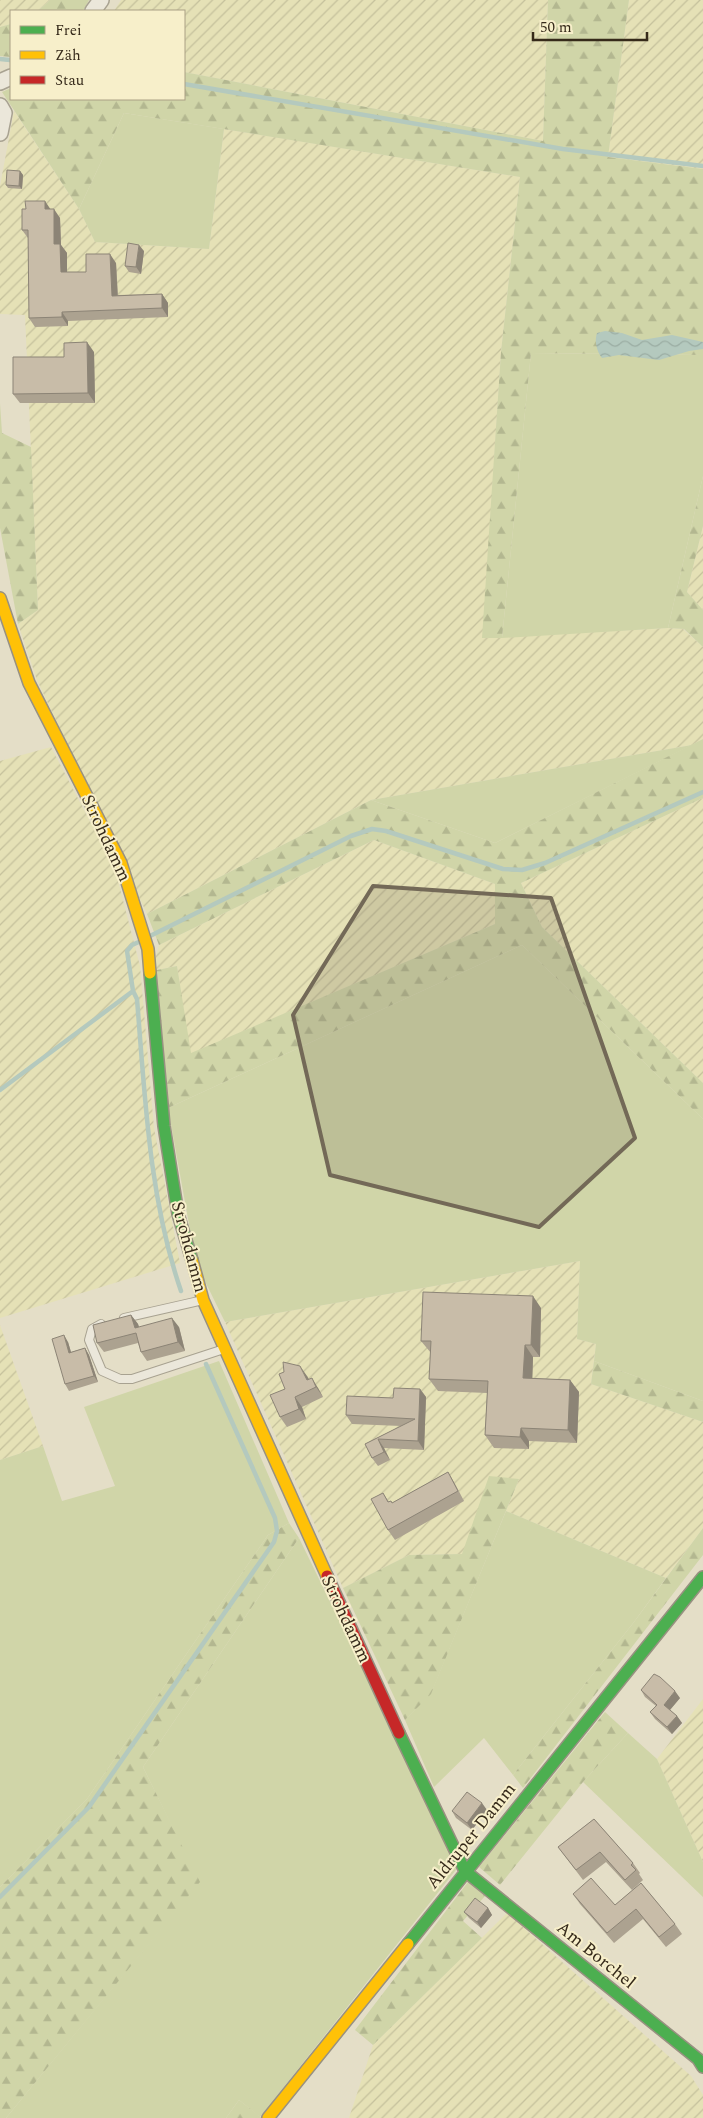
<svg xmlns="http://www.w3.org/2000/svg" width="703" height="2118" font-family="Spectral,serif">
	<defs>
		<pattern id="farmland-furrows" width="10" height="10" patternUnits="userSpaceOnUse" patternTransform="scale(1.25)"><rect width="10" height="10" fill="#e5e1b6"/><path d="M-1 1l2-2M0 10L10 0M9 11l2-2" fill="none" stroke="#c5c19c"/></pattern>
		<pattern id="forest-firs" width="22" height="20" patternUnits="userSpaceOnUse" patternTransform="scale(1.25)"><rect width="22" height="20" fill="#d0d5a8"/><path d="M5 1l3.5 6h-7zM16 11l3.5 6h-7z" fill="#b3b790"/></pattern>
		<pattern id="water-waves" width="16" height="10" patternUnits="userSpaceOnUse" patternTransform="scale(1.25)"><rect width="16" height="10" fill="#b4c9be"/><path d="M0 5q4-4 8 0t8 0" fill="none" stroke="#9bada3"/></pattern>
	</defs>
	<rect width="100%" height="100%" fill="#e4dec7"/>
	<!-- farmland -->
	<path fill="url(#farmland-furrows)" d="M0,0H50L38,11H11V24L0,27Z
		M121,0H548L543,141L184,72V11H114Z
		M629,0H703V169L608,157Z
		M14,111L79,209L95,242L209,249L224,129L520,177L501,352L483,638L668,628L683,629L703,647V739L692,745L371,800L147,914L37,680L18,624L38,610L25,315L0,314V186Z
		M703,526V610L687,592Z
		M51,747L115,869L140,966L154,1128L180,1263L0,1318V761Z
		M703,798V1083L542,927L521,883Z
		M374,840L495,884V924L190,1054L177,966L152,971L159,945Z
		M580,1261L577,1339L596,1344L591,1384L703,1422V1528L666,1578L506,1511L519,1479L462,1554L409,1555L343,1588L225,1322Z
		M0,1325L43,1446L0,1460Z
		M703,1699V1862L657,1759Z
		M507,1913L691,2076L703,2095V2118H349L373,2045Z"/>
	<!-- green -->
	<path fill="#d0d5a8" d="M124,113L224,129L209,249L95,242L79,209Z
		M531,353L703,355V476L668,628L502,638Z
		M692,745L495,843L371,800Z
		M522,945L703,1119V1401L594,1361L596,1344L577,1339L580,1261L225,1322L196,1263L168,1108Z
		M219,1361L289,1523L268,1535L87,1799L0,1887V1460L43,1446L62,1501L115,1486L84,1407Z
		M506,1511L666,1578L634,1622L513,1775L484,1738L434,1787L405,1720L431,1693Z
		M299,1538L459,1866L260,2117L239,2100L226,2118H6L199,1882L143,1767Z
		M628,1733L657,1759L703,1862V1897L583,1782Z"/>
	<!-- forest -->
	<path fill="url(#forest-firs)" d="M50,0H89L83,11H38Z
		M548,0H629L608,157L703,169V355L531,353L502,638H482L501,352L520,177L124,113L79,209L2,92L11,88V99H184V72L543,141Z
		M11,24V57L0,56V27Z
		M0,403L2,433L31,447L38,610L18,624L0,528Z
		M703,476V526L687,592L703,610V647L684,629L668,628Z
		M703,739V798L521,883L542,927L703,1083V1119L522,945L168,1108L152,971L177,966L191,1053L495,924V884L374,840L159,945L147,914L371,800L495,843Z
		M594,1361L703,1401V1422L591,1384Z
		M489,1476L519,1479L431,1694L405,1720L343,1588L409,1555L462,1554Z
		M289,1523L299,1538L143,1767L200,1882L6,2118H0V1887L87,1799L268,1535Z
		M703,1528V1555L523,1788L513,1775L634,1622Z
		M605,1712L628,1733L583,1782L500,1885L479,1867Z
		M468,1882L485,1896L463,1921L482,1938L373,2045L355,2030Z
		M239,2100L262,2118H226Z"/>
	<!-- water -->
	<path fill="url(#water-waves)" d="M605,331L622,333L642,340L672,335L703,342V349L689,351L659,360L619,355L602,358C597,352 594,341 597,333Z"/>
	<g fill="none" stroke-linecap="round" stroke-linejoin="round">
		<!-- stream -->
		<path stroke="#b4c9be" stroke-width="4.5" d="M0,59L10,60
			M184,84L563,149L703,166
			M150,936L351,836L372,829L386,831L503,869L522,870L545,863L703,792
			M133,991L137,999C145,1097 149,1198 181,1291
			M0,1090L133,991L127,951L132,945L141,941
			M0,1897L89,1807L274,1542L277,1531L275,1518L206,1364"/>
		<!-- lane casing -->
		<g stroke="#a8a291" stroke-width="10">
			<path id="lane" d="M124,1318L203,1300
				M101,1324L92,1329L89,1340L102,1371L120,1379H132L224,1349"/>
		</g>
		<!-- street casing -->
		<g stroke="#a8a291" stroke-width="18">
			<path id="street" d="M93,11L101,0
				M0,82L11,77
				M0,106L4,113L0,133"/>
		</g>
		<!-- fast casing -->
		<g stroke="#989181" stroke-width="14">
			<path id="fast" d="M150,973L164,1126L178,1214L192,1260
				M399,1733L465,1871L698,2059L703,2067
				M408,1944L703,1577"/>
		</g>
		<!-- slow casing -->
		<g stroke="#989181" stroke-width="14">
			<path id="slow" d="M0,598L29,683L121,863L148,949L150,973
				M192,1260L203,1300L327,1576
				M268,2118L408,1944"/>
		</g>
		<!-- jam casing -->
		<g stroke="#989181" stroke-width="14">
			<path id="jam" d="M327,1576L399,1733"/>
		</g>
		<!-- lane -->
		<use href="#lane" stroke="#ebe7da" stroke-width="8"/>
		<!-- street -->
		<use href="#street" stroke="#ebe7da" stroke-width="15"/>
		<!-- fast -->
		<use href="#fast" stroke="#4caf50" stroke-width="11"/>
		<!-- slow -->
		<use href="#slow" stroke="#ffc107" stroke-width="11"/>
		<!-- jam -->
		<use href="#jam" stroke="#c62828" stroke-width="11"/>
	</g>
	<!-- wall -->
	<path fill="#aca290" d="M20,171L23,175L22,189L8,188L6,185Z
		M26,209H50L60,218L61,245L67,253V272H86L116,263L118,295L162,294L168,303V317L68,321V326L35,327L29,318L28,238L22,230Z
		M144,251L141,274L129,272L125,266Z
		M94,352L95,403H20L13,394L64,357Z
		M541,1308L540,1357H533L532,1378L570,1380L579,1392L577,1443L529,1441V1449L494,1448L485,1435L487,1393L438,1391L429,1379L431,1353L421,1341Z
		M131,1315L138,1324L139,1327H179L185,1351L147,1361L141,1352L138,1343L104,1352L97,1343Z
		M68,1342L71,1352L85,1348L89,1355L98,1382L69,1391L65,1384Z
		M284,1372L307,1376L309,1379L318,1388L323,1397L302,1407L306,1419L287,1427L280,1417L285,1389Z
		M420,1389L426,1397L424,1450L384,1448L390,1460L378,1466L372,1458L365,1444L401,1426L352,1424L346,1415L393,1398Z
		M448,1472L454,1482L464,1501L395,1540L388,1530L383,1493L389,1502L392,1503Z
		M641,1690L680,1698L670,1710L677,1716L682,1723L672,1734L655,1719L650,1712L656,1706L645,1697Z
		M487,1810L472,1830L456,1818L452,1811Z
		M594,1819L633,1863L640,1873L639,1874L643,1880L632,1890L606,1862L583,1880L558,1847Z
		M641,1883L675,1924L682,1934L666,1947L643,1919L614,1943L580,1904L573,1894L615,1905Z
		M488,1908L492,1915L481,1928L469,1918L464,1912Z"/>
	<!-- shaded-wall -->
	<path fill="#8c8476" d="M20,171L23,175L22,189L19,186Z
		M45,201L51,210L45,209Z
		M54,209L60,218L61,245L67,253V282L61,272L54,244Z
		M139,245L144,251L141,274L136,267Z
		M110,254L116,263L118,305L112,296Z
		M162,294L168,303V317L162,308Z
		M62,312L68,321V326L62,317Z
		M87,342L94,352L95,403L88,393Z
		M533,1296L541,1308L540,1357L531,1345Z
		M131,1315L138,1324L142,1337L135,1328Z
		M172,1318L179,1327L185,1351L178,1342Z
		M64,1335L68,1342L73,1359L69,1353Z
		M525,1345L533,1357L532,1390L523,1378Z
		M85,1348L89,1355L98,1382L94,1376Z
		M300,1366L307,1376L314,1390L307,1380Z
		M312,1378L318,1388L323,1397L316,1387Z
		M570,1380L579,1392L577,1443L568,1430Z
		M420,1389L426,1397L424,1450L418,1441Z
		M295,1397L302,1407L306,1419L299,1409Z
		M521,1428L529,1441V1449L520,1437Z
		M378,1439L384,1448L390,1460L384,1452Z
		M675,1691L680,1698L669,1711L664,1705Z
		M677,1716L682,1723L672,1734L667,1727Z
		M482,1803L487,1810L472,1830L467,1823Z
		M488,1908L492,1915L481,1928L477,1922Z"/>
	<!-- building -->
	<path fill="#c8bca8" stroke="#8c8476" d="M7,170L20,171L19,186L6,185Z
		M25,201H45V209H54V244H60L61,272H86V254H110L112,296L162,294V308L62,312V317L29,318L28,230H22V209H26Z
		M128,243L139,245L136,267L125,266Z
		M87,342L88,393L13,394V357H64V343Z
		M423,1292L533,1296L531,1345H525L523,1378L570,1380L568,1430L521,1428L520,1437L485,1435L488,1381L429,1379L431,1341H421Z
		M131,1315L135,1328L172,1318L178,1342L141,1352L136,1333L97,1343L93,1325Z
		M64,1335L69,1353L85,1348L94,1376L65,1384L52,1339Z
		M283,1362L300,1366L307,1380L312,1378L316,1387L295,1397L299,1409L280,1417L270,1395L285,1389L279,1374L284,1372Z
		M394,1388L420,1389L418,1441L378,1439L384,1452L372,1458L365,1444L415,1419L346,1415L347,1396L393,1398Z
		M448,1472L458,1491L388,1530L371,1499L383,1493L388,1502L391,1501L392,1503Z
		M654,1674L660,1677L675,1691L664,1705L677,1716L667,1727L650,1712L657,1705L641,1690Z
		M467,1792L482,1803L467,1823L452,1811Z
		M594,1819L633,1863L631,1865L636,1870L625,1880L600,1852L576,1870L558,1847Z
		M591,1878L615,1905L641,1883L675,1924L659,1937L636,1909L607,1933L573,1894Z
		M475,1898L488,1908L477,1922L464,1912Z"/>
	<!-- marked area -->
	<path fill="#736957" fill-opacity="0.2" stroke="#736957" stroke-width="4" stroke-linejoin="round" d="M373,886L551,898L635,1138L539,1227L330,1175L293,1015Z"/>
	<g text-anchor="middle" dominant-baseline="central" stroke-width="4" stroke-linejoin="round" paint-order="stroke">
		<!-- street labels -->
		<g font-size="18" fill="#362a1a" stroke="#f7efca">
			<text transform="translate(106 838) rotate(65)">Strohdamm</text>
			<text transform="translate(189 1247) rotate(75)">Strohdamm</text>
			<text transform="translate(346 1619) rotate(65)">Strohdamm</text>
			<text transform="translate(471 1836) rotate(-51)">Aldruper Damm</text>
			<text transform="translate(596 1955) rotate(39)">Am Borchel</text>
		</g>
	</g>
	<!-- legend -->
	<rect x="10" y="10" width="175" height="90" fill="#f7efca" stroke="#aaa084"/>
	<rect x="20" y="26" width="25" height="8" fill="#4caf50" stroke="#aaa084"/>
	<text x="55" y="35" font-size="15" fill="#362a1a">Frei</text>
	<rect x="20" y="51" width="25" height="8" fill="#ffc107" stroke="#aaa084"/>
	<text x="55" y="60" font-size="15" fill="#362a1a">Zäh</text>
	<rect x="20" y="76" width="25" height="8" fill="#c62828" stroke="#aaa084"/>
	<text x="55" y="85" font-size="15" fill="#362a1a">Stau</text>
	<!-- scale -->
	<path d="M533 32v8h114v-8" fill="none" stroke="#362a1a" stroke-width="2.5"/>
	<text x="540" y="32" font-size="15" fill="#362a1a" stroke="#f7efca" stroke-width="4" paint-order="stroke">50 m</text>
</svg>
